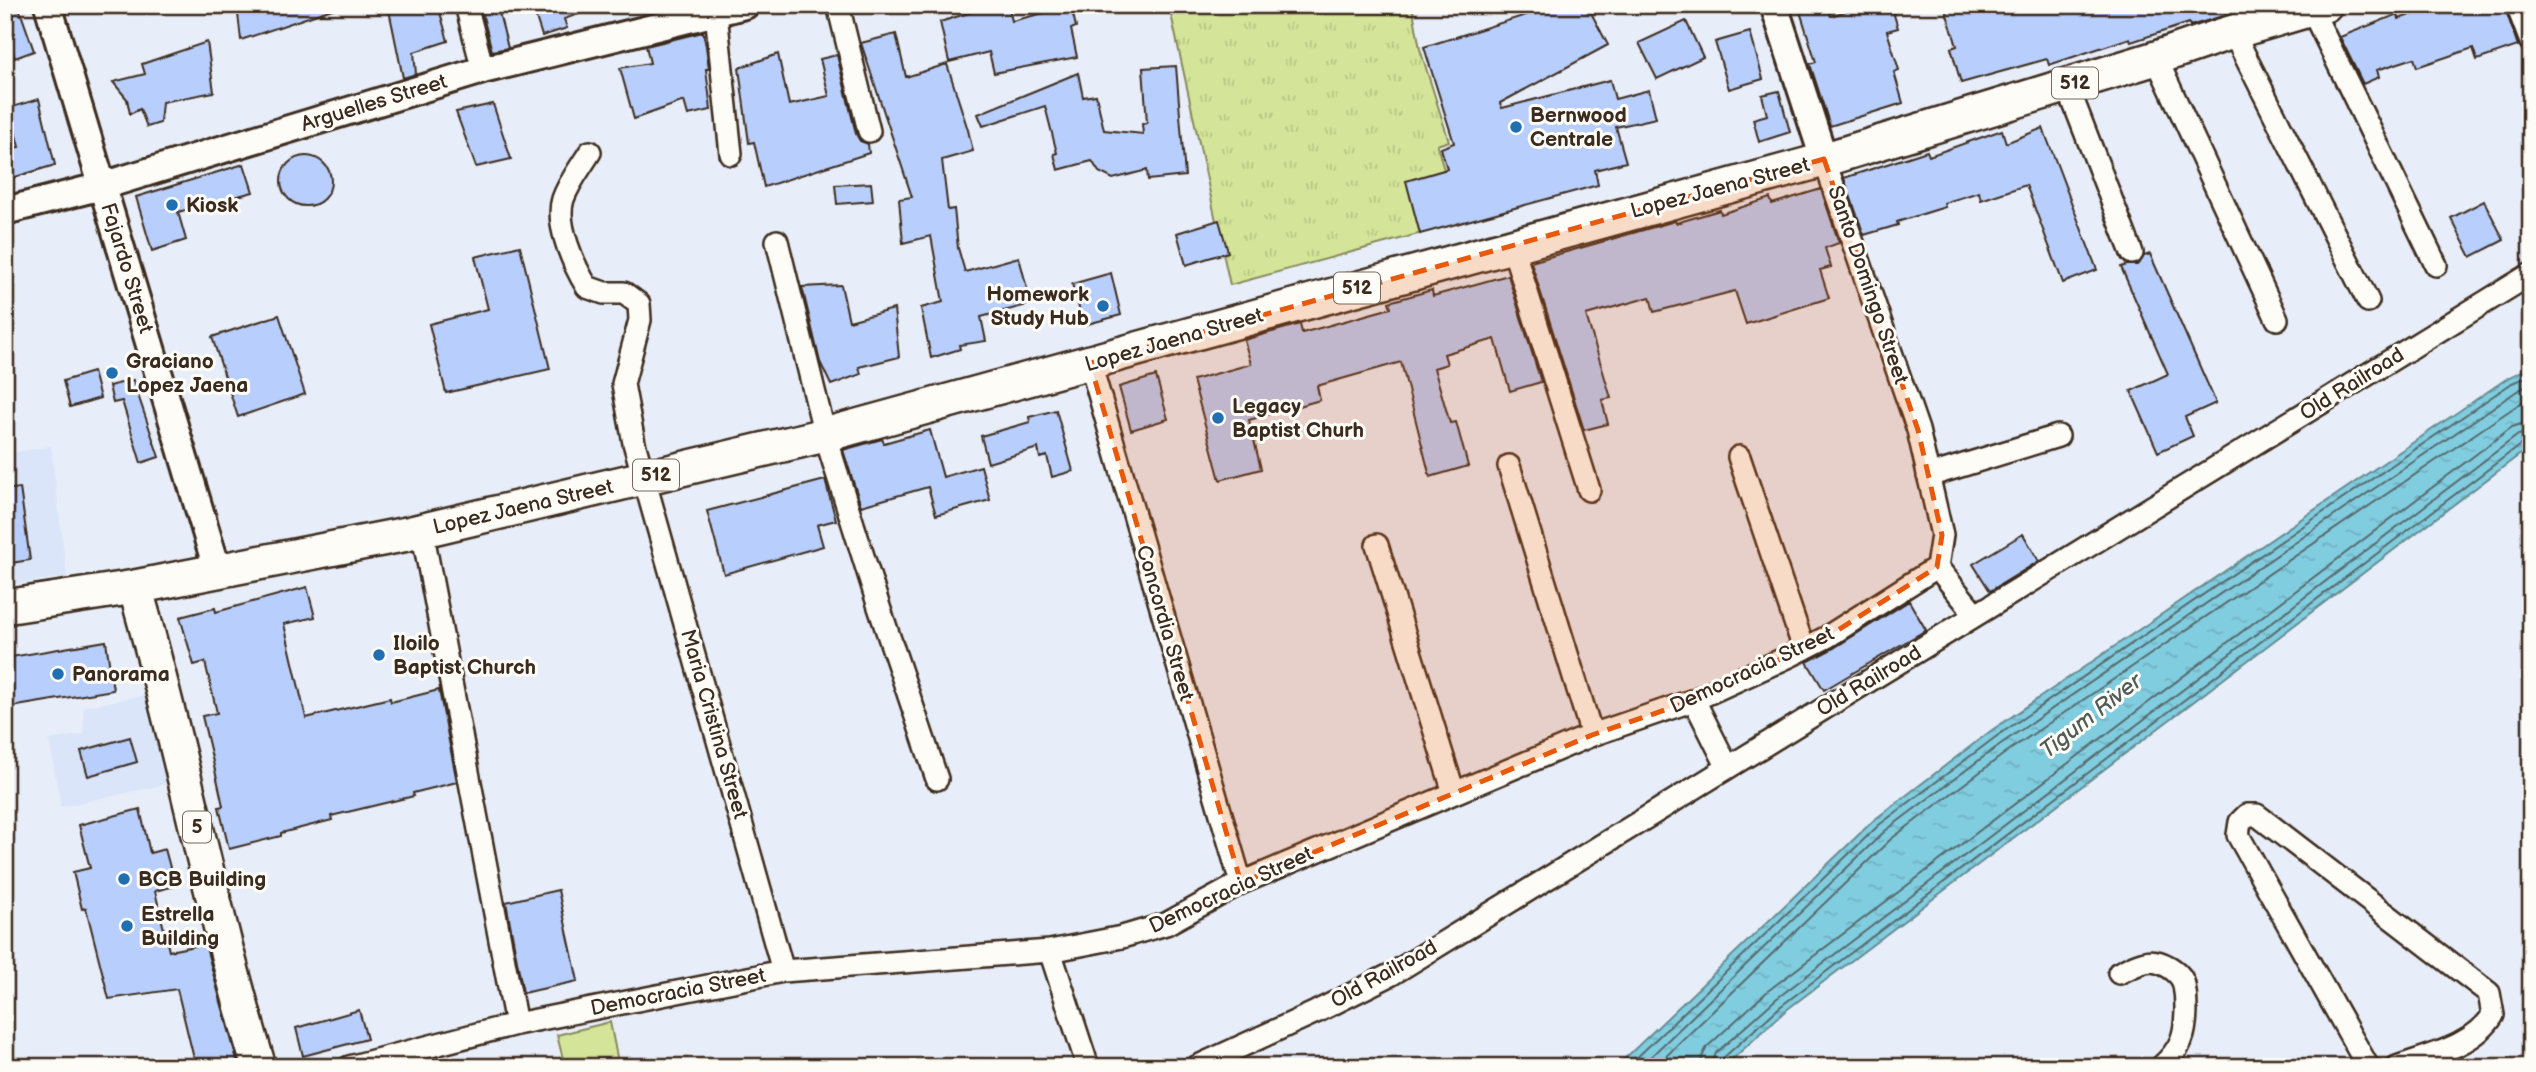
<svg xmlns="http://www.w3.org/2000/svg" width="2536" height="1072" font-family="'Balsamiq Sans',sans-serif">
	<defs>
		<pattern id="grass-tufts" width="24" height="20" patternUnits="userSpaceOnUse" patternTransform="scale(1.75)"><rect width="24" height="20" fill="#d4e599"/><path d="M3 7l-1-3M5 7V3M7 7l1-3M15 17l-1-3M17 17v-4M19 17l1-3" fill="none" stroke="#b7c583"/></pattern>
		<pattern id="water-ripples" width="26" height="14" patternUnits="userSpaceOnUse" patternTransform="scale(1.75)"><rect width="26" height="14" fill="#81cde0"/><path d="M2 4q2-2 4 0t4 0M15 11q2-2 4 0t4 0" fill="none" stroke="#70b0c0"/></pattern>
	</defs>
	<rect width="100%" height="100%" fill="#e8eef9"/>
	<filter id="ink" filterUnits="userSpaceOnUse"><feTurbulence type="fractalNoise" baseFrequency=".0143" numOctaves="2"/><feDisplacementMap in="SourceGraphic" scale="14" xChannelSelector="R" yChannelSelector="G"/><feConvolveMatrix kernelMatrix="1 2 1 2 8 2 1 2 1" color-interpolation-filters="sRGB"/></filter>
	<g filter="url(#ink)">
		<!-- built -->
		<path fill="#dae5fa" d="M51,446L67,577L5,585V454Z
			M150,694L174,783L61,807L49,740L84,734L83,707Z"/>
		<!-- grass -->
		<path fill="url(#grass-tufts)" stroke="#88885c" stroke-width="2" d="M1169,5H1412L1420,49L1449,141L1437,145L1459,223L1230,285Z"/>
		<!-- pitch -->
		<path fill="#d4e599" stroke="#88885c" stroke-width="2" d="M610,1022L619,1067H565L557,1035Z"/>
		<!-- water -->
		<path fill="url(#water-ripples)" stroke="#658c92" stroke-width="2" d="M2531,367V446L1785,1011L1724,1067H1616L1874,820L1992,730L2509,377Z"/>
		<g fill="none" stroke-linecap="round" stroke-linejoin="round">
			<!-- shore -->
			<path stroke="#576b6c" stroke-width="2" d="M1627,1067L1879,825L1997,736L2512,383L2531,375
				M1640,1067L1885,831L2002,743L2517,391L2531,384
				M1655,1067L1891,839L2008,751L2531,396
				M1701,1067L1702,1057L1707,1047L1769,990L2512,427L2531,421
				M1711,1067L1716,1053L1776,999L2518,435L2531,432
				M1720,1067L1722,1059L1781,1006L2524,442L2531,441"/>
		</g>
		<!-- building -->
		<path fill="#b8cffd" stroke="#3b2a1e" stroke-width="2" d="M5,5H18L34,51L15,58L5,31Z
			M237,5H334L335,8L241,40Z
			M407,5H438L448,41L414,52L416,74L403,78L389,10Z
			M480,5H497L508,48L492,51Z
			M532,5H596V8L564,19L567,28L542,36Z
			M977,5H1008L1012,21L1071,6L1076,27L1071,29L1077,57L994,73L989,52L949,62L940,22L978,10Z
			M1536,5H1587L1608,45L1500,103L1502,108L1610,80L1615,99L1649,90L1656,118L1616,127L1626,162L1595,170L1598,185L1420,234L1406,181L1447,169L1441,148L1454,143L1424,47L1539,11Z
			M1798,5H1825L1831,16L1864,5H1891L1898,28L1887,31L1899,70L1894,72L1903,103L1830,126L1810,64L1816,62Z
			M1944,5H2160L2163,14L2184,7L2183,5L2252,7L2190,26L2189,23L2131,42L2130,38L2049,65L2047,59L1961,83L1951,48L1957,46Z
			M2439,5H2504L2518,46L2477,60L2473,48L2417,67L2414,58L2377,70L2379,77L2363,84L2340,37L2398,14L2399,19Z
			M1686,21L1703,57L1657,79L1639,43Z
			M703,32L706,46L709,69H706L711,110L688,115L684,101L634,119L620,68L650,63L646,46Z
			M1750,32L1763,79L1729,89L1715,42Z
			M896,34L906,77L947,64L968,130L973,151L942,160L948,210L954,209L958,248L965,272L1019,257L1031,304L981,317L986,341L959,345L960,349L931,358L921,308L943,302L931,236L903,243L899,199L912,197L861,43Z
			M207,42L214,92L162,102L160,123L147,127L140,109L130,114L127,99L113,82L145,74L142,64Z
			M778,54L789,105L829,96L820,59L837,55L856,134L860,141L868,144L869,153L764,187L754,142L749,143L739,68Z
			M1176,66L1185,176L1148,180L1147,170L1113,179L1099,172L1092,161L1058,170L1054,154L1057,153L1045,106L983,126L978,114L1078,73L1083,97L1096,95L1104,130L1143,134L1142,124L1147,123L1143,68Z
			M1779,91L1790,132L1759,142L1753,119L1767,115L1762,95Z
			M39,99L55,165L5,180V150L19,147L9,108Z
			M493,104L511,159L476,167L456,112Z
			M2043,128L2097,270L2063,283L2026,185L1981,200L1979,192L1944,203L1945,207L1897,222L1898,225L1864,235L1844,178L1927,151L1929,156L2002,130L2006,143Z
			M281 181a25 25 0 1 1 50 0a25 25 0 1 1-50 0Z
			M244,164L253,192L178,212L186,240L152,251L136,197Z
			M871,183L873,201L837,204L835,185Z
			M1821,189L1839,243L1825,248L1831,267L1820,270L1829,298L1746,324L1735,291L1654,312L1650,297L1586,315L1611,398L1602,400L1608,424L1584,430L1531,262L1675,221L1676,223L1720,210L1721,214L1770,198L1772,204Z
			M2484,201L2504,240L2471,257L2451,218Z
			M1219,220L1228,252L1186,265L1177,233Z
			M520,246L550,369L446,393L429,324L488,309L475,257Z
			M2150,254L2216,403L2185,417L2193,436L2158,452L2131,391L2168,374L2121,267L2127,265H2137L2144,256Z
			M1111,273L1121,315L1084,325L1072,284Z
			M1508,275L1541,382L1510,391L1495,339L1444,354L1447,364L1434,368L1450,423L1456,422L1468,466L1430,477L1401,362L1317,386L1320,400L1249,420L1261,469L1220,480L1193,380L1251,364L1244,340L1300,324L1302,333L1391,308L1389,302L1432,290L1433,296Z
			M841,285L849,321L894,309L899,357L859,367L861,374L831,385L820,362L802,287Z
			M279,315L305,394L238,417L212,337Z
			M93,372L100,398L70,407L63,381Z
			M1156,376L1168,419L1131,430L1119,387Z
			M133,380L159,457L141,463L122,401L113,403L109,386Z
			M1056,410L1073,471L1052,477L1047,456L1040,458L1038,448L988,463L981,436L1030,422L1029,417Z
			M930,430L943,477L981,466L990,500L936,515L928,487L861,506L843,450L882,439L884,443Z
			M825,480L836,520L817,525L823,546L724,574L707,511Z
			M20,488L30,560L5,564V490Z
			M2023,534L2039,561L1990,591L1973,564Z
			M307,587L315,617L284,624L306,718L390,698L391,702L439,690L457,782L413,793L414,796L331,816L332,820L281,833V836L229,849L219,807L223,806L218,783L202,716L217,713L205,662L194,665L180,617L215,608L216,612Z
			M1909,601L1926,630L1824,690L1807,662L1834,648Z
			M106,641L113,690L5,708V658Z
			M130,737L137,762L88,776L81,751Z
			M140,809L150,853L165,849L175,886L155,891L169,951L205,944L239,1067H196L177,989L109,999L86,908L82,909L73,872L90,868L79,825Z
			M558,890L578,981L523,993L506,902Z
			M359,1010L367,1039L303,1056L296,1028Z"/>
		<g fill="none" stroke-linecap="round" stroke-linejoin="round">
			<!-- minor casing -->
			<g stroke="#3b2a1e" stroke-width="26">
				<path id="minor" d="M466,5L483,70
					M838,5L869,131
					M2517,5L2531,42
					M2312,10L2436,265
					M716,13L731,154
					M2233,32L2368,301
					M2156,58L2277,319
					M2067,85L2132,253
					M590,152C581,167 569,182 563,199C555,224 574,266 587,287L604,293H624L639,304L640,320L623,384L634,443L783,971
					M1824,159L1918,430L1942,535L1937,567
					M777,241L825,435L879,607L937,779
					M1512,245L1589,490
					M1090,363L1241,883
					M1739,457L1804,649
					M1509,466L1592,735
					M1928,476L2058,436
					M422,530L516,1024
					M1377,545L1454,793
					M1937,567L1976,615
					M1694,700L1727,766
					M1050,951L1088,1067
					M2119,973C2127,969 2136,964 2145,962C2159,958 2181,971 2184,985C2187,1000 2187,1027 2181,1041C2177,1051 2169,1060 2161,1067
					M349,1067L516,1024L783,971L1050,951L1122,937L1166,924L1241,883L1592,735L1694,700L1792,655L1827,637L1937,567
					M1196,1067L1316,1012L1392,974L2531,274
					M2368,1067L2238,835L2240,822L2247,815H2257L2489,993L2493,1015C2474,1046 2430,1055 2397,1067"/>
			</g>
			<!-- tertiary casing -->
			<g stroke="#3b2a1e" stroke-width="32">
				<path id="tertiary" d="M48,5L218,572
					M1774,5L1824,159
					M5,211L102,186L483,70L745,5"/>
			</g>
			<!-- primary casing -->
			<g stroke="#3b2a1e" stroke-width="38">
				<path id="primary" d="M135,587C181,746 211,909 259,1067
					M5,607L135,587L407,534L825,435L1813,163L2156,58L2220,36L2325,5"/>
			</g>
			<!-- minor -->
			<use href="#minor" stroke="#fdfcf7" stroke-width="21"/>
			<!-- tertiary -->
			<use href="#tertiary" stroke="#fdfcf7" stroke-width="26"/>
			<!-- primary -->
			<use href="#primary" stroke="#fdfcf7" stroke-width="33"/>
		</g>
	</g>
	<!-- marked area -->
	<path fill="#e8590c" fill-opacity="0.2" stroke="#e8590c" stroke-width="5" stroke-dasharray="14 9" stroke-linejoin="round" d="M1824,159L1918,430L1942,535L1937,567L1827,637L1694,700L1592,735L1241,883L1090,363Z"/>
	<!-- markers -->
	<g fill="#1f6fb2" stroke="#fdfcf7" stroke-width="2.5">
		<circle cx="1516" cy="127" r="7"/>
		<circle cx="172" cy="205" r="7"/>
		<circle cx="1103" cy="306" r="7"/>
		<circle cx="112" cy="373" r="7"/>
		<circle cx="1218" cy="418" r="7"/>
		<circle cx="379" cy="655" r="7"/>
		<circle cx="58" cy="674" r="7"/>
		<circle cx="124" cy="879" r="7"/>
		<circle cx="127" cy="926" r="7"/>
	</g>
	<g text-anchor="middle" dominant-baseline="central" stroke-width="6" stroke-linejoin="round" paint-order="stroke">
		<!-- shield labels -->
		<g fill="#fdfcf7" stroke="#75695f" stroke-width="2">
			<rect x="2052" y="67.5" width="46" height="31" rx="5"/>
			<rect x="1334" y="272.5" width="46" height="31" rx="5"/>
			<rect x="633" y="459.5" width="46" height="31" rx="5"/>
			<rect x="183" y="811.5" width="28" height="31" rx="5"/>
		</g>
		<g font-size="19" font-weight="bold" fill="#3b2a1e">
			<text x="2075" y="83">512</text>
			<text x="1357" y="288">512</text>
			<text x="656" y="475">512</text>
			<text x="197" y="827">5</text>
		</g>
		<!-- street labels -->
		<g font-size="21" fill="#3b2a1e" stroke="#fdfcf7">
			<text transform="translate(374 103) rotate(-17)">Arguelles Street</text>
			<text transform="translate(1720 188) rotate(-15)">Lopez Jaena Street</text>
			<text transform="translate(127 268) rotate(73)">Fajardo Street</text>
			<text transform="translate(1868 285) rotate(71)">Santo Domingo Street</text>
			<text transform="translate(1174 340) rotate(-16)">Lopez Jaena Street</text>
			<text transform="translate(2352 384) rotate(-32)">Old Railroad</text>
			<text transform="translate(523 507) rotate(-13)">Lopez Jaena Street</text>
			<text transform="translate(1165 623) rotate(74)">Concordia Street</text>
			<text transform="translate(1752 670) rotate(-25)">Democracia Street</text>
			<text transform="translate(1869 681) rotate(-31)">Old Railroad</text>
			<text transform="translate(714 724) rotate(74)">Maria Cristina Street</text>
			<text transform="translate(1231 890) rotate(-25)">Democracia Street</text>
			<text transform="translate(1384 974) rotate(-29)">Old Railroad</text>
			<text transform="translate(678 992) rotate(-11)">Democracia Street</text>
		</g>
		<!-- poi labels -->
		<g font-size="21" font-weight="bold" fill="#3b2a1e" stroke="#fdfcf7" text-anchor="start">
			<text x="1530" y="115">Bernwood<tspan x="1530" dy="24">Centrale</tspan></text>
			<text x="186" y="205">Kiosk</text>
			<text x="1089" y="294" text-anchor="end">Homework<tspan x="1089" dy="24">Study Hub</tspan></text>
			<text x="126" y="361">Graciano<tspan x="126" dy="24">Lopez Jaena</tspan></text>
			<text x="1232" y="406">Legacy<tspan x="1232" dy="24">Baptist Churh</tspan></text>
			<text x="393" y="643">Iloilo<tspan x="393" dy="24">Baptist Church</tspan></text>
			<text x="72" y="674">Panorama</text>
			<text x="138" y="879">BCB Building</text>
			<text x="141" y="914">Estrella<tspan x="141" dy="24">Building</tspan></text>
		</g>
		<!-- water labels -->
		<g font-size="23" font-style="italic" fill="#505b58" stroke="#fdfcf7">
			<text transform="translate(2091 716) rotate(-38)">Tigum River</text>
		</g>
	</g>
	<!-- margin -->
	<rect width="2536" height="1072" fill="none" stroke="#fdfcf7" stroke-width="28"/>
	<rect x="14" y="14" width="2508" height="1044" fill="none" stroke="#3b2a1e" stroke-width="2.5" filter="url(#ink)"/>
</svg>
